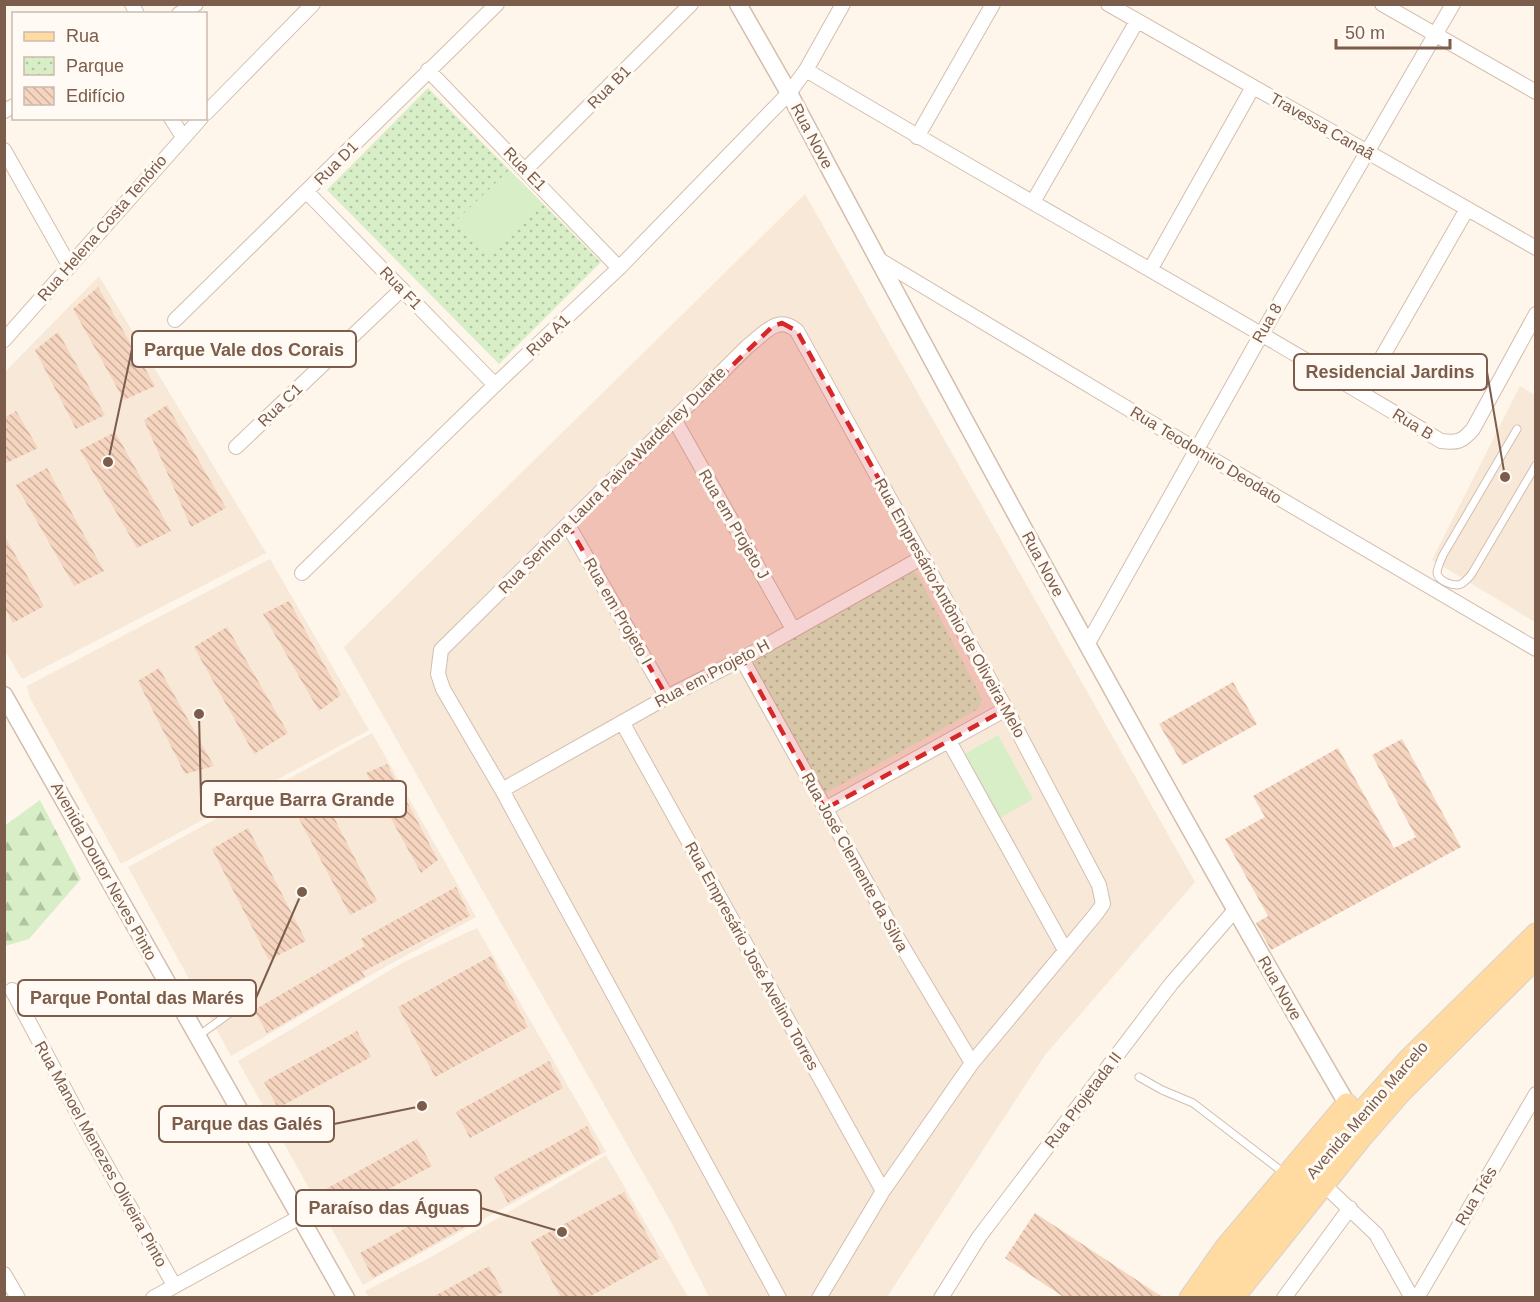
<svg xmlns="http://www.w3.org/2000/svg" width="1540" height="1302" font-family="Helvetica,sans-serif">
	<defs>
		<pattern id="forest-firs" width="22" height="20" patternUnits="userSpaceOnUse" patternTransform="scale(1.5)"><rect width="22" height="20" fill="#d7eec7"/><path d="M5 1l3.5 6h-7zM16 11l3.5 6h-7z" fill="#b3c4a4"/></pattern>
		<pattern id="park-dots" width="8" height="8" patternUnits="userSpaceOnUse" patternTransform="scale(1.5)"><rect width="8" height="8" fill="#d7eec7"/><path d="M2 2h.1M6 6h.1" fill="none" stroke="#b3c4a4" stroke-width="1.8" stroke-linecap="round"/></pattern>
		<pattern id="building-back-hatch" width="6" height="6" patternUnits="userSpaceOnUse" patternTransform="scale(1.5)"><rect width="6" height="6" fill="#f6d5c0"/><path d="M-1 5l2 2M0 0l6 6M5-1l2 2" fill="none" stroke="#ccb09e"/></pattern>
	</defs>
	<rect width="100%" height="100%" fill="#fef6eb"/>
	<!-- residential -->
	<path fill="#f7e8d8" d="M805,194L1195,882L1045,1055L887,1297H709L670,1220L344,647Z
		M99,276L266,553L22,679L5,651V372Z
		M1520,386L1535,395V622L1432,560Z
		M270,559L369,730L121,864L30,698L27,686Z
		M372,733L476,917L392,963L231,1056L128,867Z
		M477,928L606,1152L363,1285L238,1061L404,962Z
		M606,1155L688,1297L369,1298L365,1291L433,1256Z"/>
	<!-- forest -->
	<path fill="url(#forest-firs)" d="M40,800L81,879L29,939L5,946V823L7,824Z"/>
	<!-- park -->
	<path fill="url(#park-dots)" d="M428,88L601,262L499,364L327,190Z
		M909,568L917,574L982,699L978,709L827,792L814,786L747,666L751,651Z"/>
	<!-- garden -->
	<path fill="#d7eec7" d="M509,170L543,204L488,257L455,222Z
		M998,735L1033,799L1000,818L965,754Z"/>
	<!-- building -->
	<path fill="url(#building-back-hatch)" d="M98,287L155,386L124,400L73,309Z
		M58,332L105,415L76,429L35,350Z
		M167,405L226,508L191,527L144,420Z
		M16,411L38,448L4,464V418Z
		M115,432L171,531L137,548L80,450Z
		M47,468L104,571L74,586L16,485Z
		M4,535L44,606L13,623L4,607Z
		M289,601L341,695L319,711L263,614Z
		M227,627L288,733L254,754L194,647Z
		M159,668L214,766L185,774L138,681Z
		M1233,682L1257,724L1183,765L1159,724Z
		M1402,739L1461,847L1271,950L1256,923L1268,916L1225,839L1265,817L1253,796L1338,748L1394,848L1416,837L1372,755Z
		M387,764L438,860L421,873L366,773Z
		M317,785L377,901L350,915L289,800Z
		M248,828L306,941L269,960L212,849Z
		M456,887L470,916L362,972L365,977L267,1033L254,1010L365,946L361,939Z
		M491,956L528,1027L435,1077L398,1007Z
		M357,1031L371,1057L278,1108L264,1082Z
		M549,1061L563,1088L470,1138L456,1112Z
		M587,1126L601,1153L508,1203L494,1177Z
		M417,1139L432,1166L338,1216L324,1190Z
		M624,1192L660,1258L587,1298H561L531,1242Z
		M453,1202L466,1226L373,1278L360,1253Z
		M1035,1213L1164,1298H1065L1005,1258Z
		M489,1266L503,1292L493,1298H431Z"/>
	<g fill="none" stroke-linecap="round" stroke-linejoin="round">
		<!-- service casing -->
		<g stroke="#d3beae" stroke-width="9">
			<path id="service" d="M1517,429L1443,555C1441,560 1437,568 1437,573C1438,581 1454,587 1461,584C1465,582 1468,578 1471,575L1536,465
				M198,1036L237,1008
				M1139,1077L1162,1090L1193,1103L1284,1173"/>
		</g>
		<!-- minor casing -->
		<g stroke="#d3beae" stroke-width="16">
			<path id="minor" d="M132,4L137,14
				M1108,4L1536,248
				M1382,4L1536,92
				M179,14L196,4
				M428,70L619,268
				M806,70C1016,196 1232,313 1441,441C1457,443 1462,442 1473,429L1536,314
				M4,111L14,106
				M206,113L313,4
				M171,118L183,137
				M917,137L993,4
				M4,150L69,265
				M526,169L691,4
				M307,192L495,385
				M1033,202L1137,21
				M878,259L1197,450L1536,649
				M1150,270L1253,87
				M175,320L497,4
				M4,340L201,118
				M1362,392L1467,209
				M674,419L793,629
				M236,447L402,289
				M568,525L667,697
				M302,573L495,385L619,268L789,93L806,70L843,4
				M1087,645L1261,335L1453,4
				M742,659L898,939L972,1063
				M622,722L883,1191
				M949,741L1065,950
				M502,790L667,697L742,659L923,557
				M825,809L1006,709
				M12,990L87,1131L174,1285
				M1324,1185L1376,1234L1412,1298
				M4,1274L18,1298
				M153,1298L300,1217
				M779,1298L502,790L443,689L438,674L441,650L748,346C765,333 778,314 797,331L1006,709L1099,885L1103,904L1096,914L972,1063L883,1191L819,1298
				M941,1298L979,1237L1171,984L1235,910
				M1284,1298L1350,1208
				M1417,1298L1536,1094"/>
		</g>
		<!-- tertiary casing -->
		<g stroke="#d3beae" stroke-width="19">
			<path id="tertiary" d="M738,4L789,93C972,436 1157,778 1353,1114
				M4,695L346,1298"/>
		</g>
		<!-- primary casing -->
		<g stroke="#dad1cc" stroke-width="23">
			<path id="primary" d="M1190,1298L1226,1247L1347,1104
				M1211,1298L1355,1119L1408,1060L1536,934
				M1233,1298L1361,1138L1401,1092L1536,958"/>
		</g>
		<!-- service -->
		<use href="#service" stroke="#fff" stroke-width="7"/>
		<!-- minor -->
		<use href="#minor" stroke="#fff" stroke-width="14"/>
		<!-- tertiary -->
		<use href="#tertiary" stroke="#fff" stroke-width="16"/>
		<!-- primary -->
		<use href="#primary" stroke="#ffdba1" stroke-width="21"/>
	</g>
	<!-- marked area -->
	<path fill="#d62828" fill-opacity="0.2" stroke="#d62828" stroke-width="4.5" stroke-dasharray="12 8" stroke-linejoin="round" d="M782,323L797,331L1006,709L825,809L742,659L667,697L568,525L773,326Z"/>
	<g text-anchor="middle" dominant-baseline="central" stroke-width="6" stroke-linejoin="round" paint-order="stroke">
		<!-- street labels -->
		<g font-size="16" fill="#7c5c4a" stroke="#fffaf3">
			<text transform="translate(609 87) rotate(-45)">Rua B1</text>
			<text transform="translate(1322 126) rotate(30)">Travessa Canaã</text>
			<text transform="translate(812 136) rotate(62)">Rua Nove</text>
			<text transform="translate(336 163) rotate(-45)">Rua D1</text>
			<text transform="translate(525 169) rotate(46)">Rua E1</text>
			<text transform="translate(102 228) rotate(-49)">Rua Helena Costa Tenório</text>
			<text transform="translate(401 288) rotate(46)">Rua F1</text>
			<text transform="translate(1267 323) rotate(-60)">Rua 8</text>
			<text transform="translate(548 335) rotate(-43)">Rua A1</text>
			<text transform="translate(280 405) rotate(-44)">Rua C1</text>
			<text transform="translate(1413 424) rotate(32)">Rua B</text>
			<text transform="translate(1206 455) rotate(31)">Rua Teodomiro Deodato</text>
			<text transform="translate(612 480) rotate(-45)">Rua Senhora Laura Paiva Warderley Duarte</text>
			<text transform="translate(734 524) rotate(60)">Rua em Projeto J</text>
			<text transform="translate(1043 564) rotate(62)">Rua Nove</text>
			<text transform="translate(950 608) rotate(61)">Rua Empresário Antônio de Oliveira Melo</text>
			<text transform="translate(618 611) rotate(60)">Rua em Projeto I</text>
			<text transform="translate(712 673) rotate(-28)">Rua em Projeto H</text>
			<text transform="translate(855 862) rotate(61)">Rua José Clemente da Silva</text>
			<text transform="translate(104 871) rotate(61)">Avenida Doutor Neves Pinto</text>
			<text transform="translate(752 956) rotate(61)">Rua Empresário José Avelino Torres</text>
			<text transform="translate(1280 988) rotate(60)">Rua Nove</text>
			<text transform="translate(1083 1100) rotate(-53)">Rua Projetada II</text>
			<text transform="translate(1367 1110) rotate(-49)">Avenida Menino Marcelo</text>
			<text transform="translate(101 1154) rotate(61)">Rua Manoel Menezes Oliveira Pinto</text>
			<text transform="translate(1476 1196) rotate(-59)">Rua Três</text>
		</g>
	</g>
	<!-- callouts -->
	<path fill="none" stroke="#7c5c4a" stroke-width="2" d="M108 462L132 349M1505 477L1487 372M199 714L201 799M302 892L256 998M422 1106L334 1124M562 1232L481 1208"/>
	<g fill="#7c5c4a" stroke="#fffaf3" stroke-width="2">
		<circle cx="108" cy="462" r="6"/>
		<circle cx="1505" cy="477" r="6"/>
		<circle cx="199" cy="714" r="6"/>
		<circle cx="302" cy="892" r="6"/>
		<circle cx="422" cy="1106" r="6"/>
		<circle cx="562" cy="1232" r="6"/>
	</g>
	<g fill="#fffaf3" stroke="#7c5c4a" stroke-width="2">
		<rect x="132" y="331" width="224" height="36" rx="6"/>
		<rect x="1294" y="354" width="193" height="36" rx="6"/>
		<rect x="201" y="781" width="205" height="36" rx="6"/>
		<rect x="18" y="980" width="238" height="36" rx="6"/>
		<rect x="159" y="1106" width="175" height="36" rx="6"/>
		<rect x="296" y="1190" width="185" height="36" rx="6"/>
	</g>
	<g font-size="18" text-anchor="middle" font-weight="bold" fill="#7c5c4a">
		<text x="244" y="356">Parque Vale dos Corais</text>
		<text x="1390" y="378">Residencial Jardins</text>
		<text x="304" y="806">Parque Barra Grande</text>
		<text x="137" y="1004">Parque Pontal das Marés</text>
		<text x="247" y="1130">Parque das Galés</text>
		<text x="389" y="1214">Paraíso das Águas</text>
	</g>
	<!-- border -->
	<rect width="1540" height="1302" fill="none" stroke="#7c5c4a" stroke-width="12"/>
	<!-- legend -->
	<rect x="12" y="12" width="195" height="108" fill="#fffaf3" stroke="#cbbbaf" stroke-width="1.5"/>
	<rect x="24" y="32" width="30" height="9" fill="#ffdba1" stroke="#cbbbaf" stroke-width="1.5"/>
	<text x="66" y="42" font-size="18" fill="#7c5c4a">Rua</text>
	<rect x="24" y="57" width="30" height="18" fill="url(#park-dots)" stroke="#cbbbaf" stroke-width="1.5"/>
	<text x="66" y="72" font-size="18" fill="#7c5c4a">Parque</text>
	<rect x="24" y="87" width="30" height="18" fill="url(#building-back-hatch)" stroke="#cbbbaf" stroke-width="1.5"/>
	<text x="66" y="102" font-size="18" fill="#7c5c4a">Edifício</text>
	<!-- scale -->
	<path d="M1336 39v9h114v-9" fill="none" stroke="#7c5c4a" stroke-width="3"/>
	<text x="1345" y="39" font-size="18" fill="#7c5c4a" stroke="#fffaf3" stroke-width="4.5" paint-order="stroke">50 m</text>
</svg>
